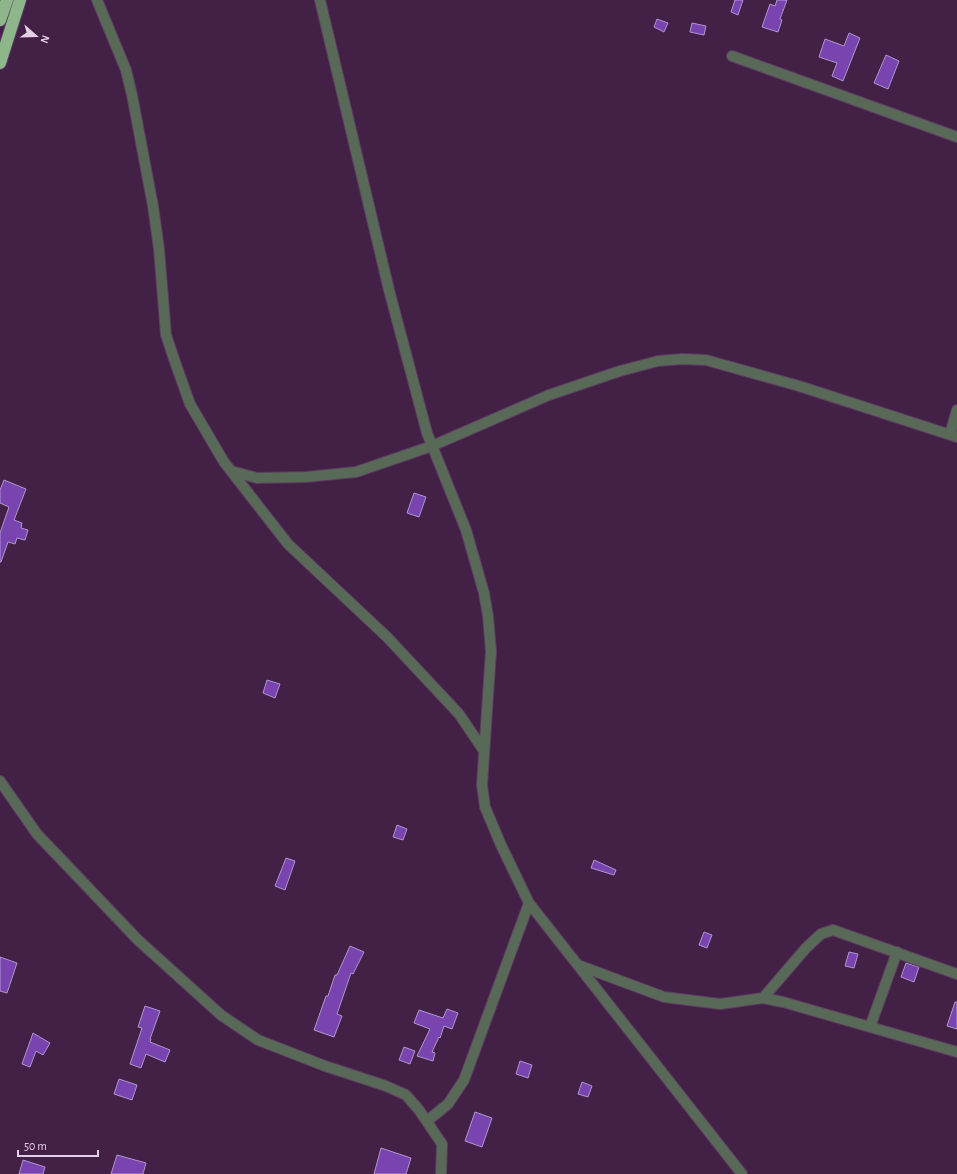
<svg xmlns="http://www.w3.org/2000/svg" width="957" height="1174" font-family="'Alegreya Sans',sans-serif">
	<rect width="100%" height="100%" fill="#432046"/>
	<!-- building -->
	<path fill="#7944b0" stroke="#ad97cc" d="M735,0H743L738,15L731,12Z
		M777,0H787L780,19L782,20L778,32L762,27L770,4L775,6Z
		M657,19L668,23L664,32L654,27Z
		M692,23L706,26L704,35L690,32Z
		M849,33L860,38L843,81L832,76L837,63L819,57L825,39L844,46Z
		M886,55L899,61L888,89L874,83Z
		M4,480L26,489L14,520L22,523L21,528L28,530L25,540L17,538L15,544L8,542L1,562H0V533L9,507L0,503V490Z
		M414,493L426,497L419,517L407,513Z
		M267,680L280,684L275,698L263,693Z
		M397,825L407,829L403,840L393,837Z
		M286,858L295,861L285,890L275,886Z
		M594,860L616,870L614,875L591,868Z
		M704,932L712,935L707,948L699,945Z
		M350,946L364,952L353,974L351,973L337,1014L342,1016L334,1037L314,1030L326,996H328L335,975H337Z
		M849,952L858,954L854,968L845,966Z
		M0,957L17,963L7,993L0,991Z
		M906,963L919,967L914,982L901,977Z
		M955,1002H957V1029L947,1026Z
		M145,1006L160,1011L150,1039H151L150,1042L170,1050L165,1062L146,1054L141,1068L130,1064L142,1028L138,1027Z
		M447,1009L458,1013L452,1029L444,1026L440,1038L439,1037L432,1052L435,1053L433,1061L417,1056L430,1029L414,1023L419,1010L443,1018Z
		M33,1033L50,1043L43,1055L36,1051L30,1067L22,1064Z
		M404,1047L415,1051L410,1064L399,1060Z
		M520,1061L532,1065L528,1078L516,1074Z
		M119,1079L137,1085L132,1100L114,1094Z
		M582,1082L592,1086L588,1097L578,1094Z
		M475,1112L492,1118L482,1147L465,1141Z
		M381,1148L411,1158L406,1174H374Z
		M117,1155L146,1163L143,1174H111Z
		M23,1160L45,1167L43,1174H19Z"/>
	<g fill="none" stroke-linecap="round" stroke-linejoin="round">
		<!-- minor casing -->
		<g stroke="#5d3c60" stroke-width="12">
			<path id="minor" d="M97,0L126,70L132,95L153,206L159,249L166,335L174,359L190,404L224,462L288,544L387,637L459,714L484,751
				M320,0L389,290L427,433L466,530L484,593L488,616L491,651L482,785L485,807L501,845L529,903L742,1174
				M732,56L957,137
				M950,434L957,410
				M231,471L257,478L306,477L356,472L432,446L549,395L620,371L658,361L682,359L706,360L799,386L957,437
				M0,781L37,834L138,940L221,1015L258,1040L325,1066L386,1086L406,1095L419,1110L442,1144L441,1174
				M578,965L664,997L720,1004L763,998L783,1002L957,1052
				M763,998L806,948L821,934L833,930L957,974
				M870,1027L897,952
				M427,1121L448,1104L464,1080L529,903"/>
		</g>
		<!-- highway casing -->
		<g stroke="#5d3c60" stroke-width="14">
			<path id="highway" d="M0,20L7,0
				M0,63L20,0"/>
		</g>
		<!-- minor -->
		<use href="#minor" stroke="#586957" stroke-width="10"/>
		<!-- highway -->
		<use href="#highway" stroke="#8db78a" stroke-width="12"/>
	</g>
	<!-- north arrow -->
	<g transform="translate(36 36) rotate(110)" stroke="#432046" stroke-width="3" paint-order="stroke">
	<path d="M0-3L7 15L0 10L-7 15Z" fill="#e4cfe6"/>
	<text y="-6" font-size="11" font-weight="bold" text-anchor="middle" fill="#e4cfe6">N</text>
	</g>
	<!-- scale -->
	<path d="M18 1150v6h80v-6" fill="none" stroke="#e4cfe6" stroke-width="2"/>
	<text x="24" y="1150" font-size="12" fill="#e4cfe6" stroke="#432046" stroke-width="3" paint-order="stroke">50 m</text>
</svg>
